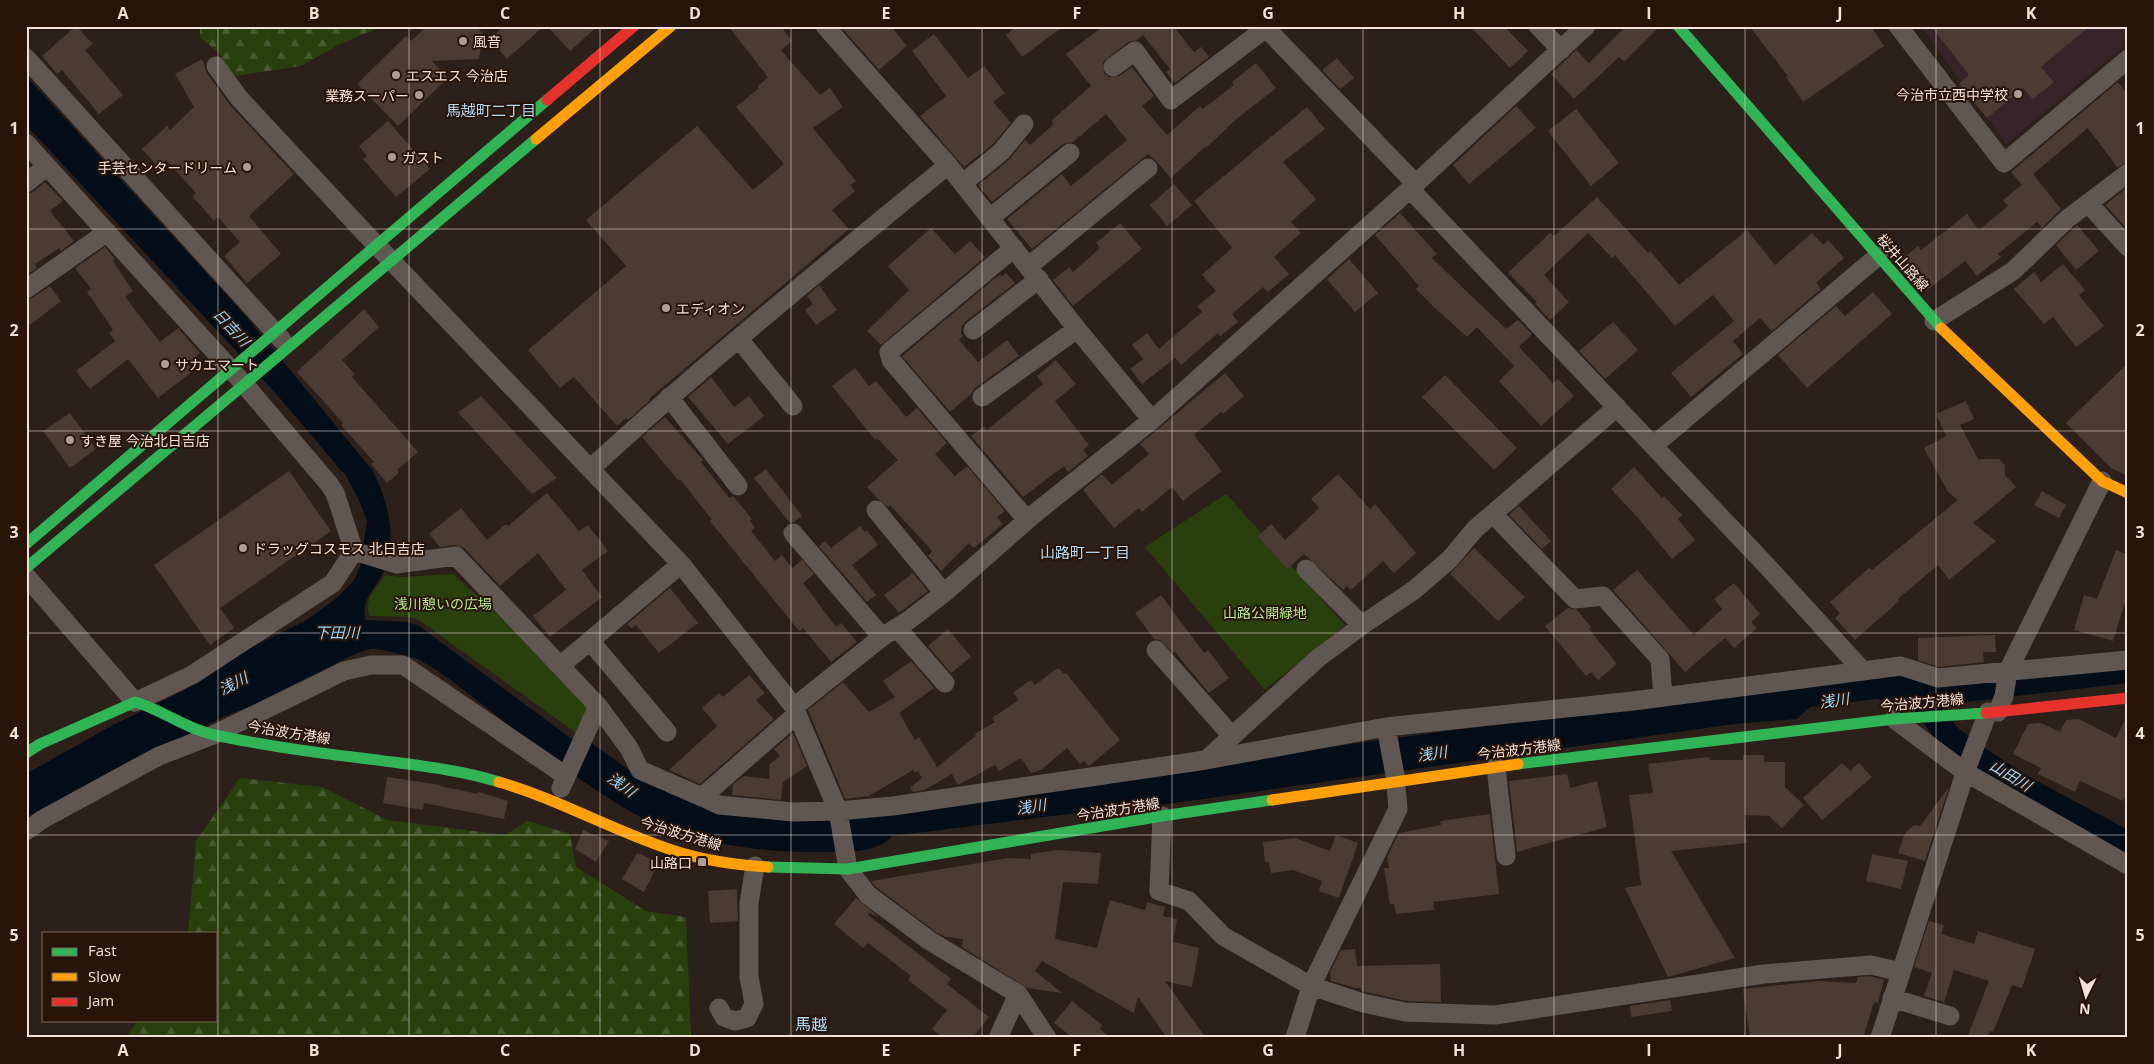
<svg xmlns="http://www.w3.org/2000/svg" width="2154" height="1064" font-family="'Open Sans','Noto Sans JP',sans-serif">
	<defs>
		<pattern id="forest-firs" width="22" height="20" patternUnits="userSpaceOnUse" patternTransform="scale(1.25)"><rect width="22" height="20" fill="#29400d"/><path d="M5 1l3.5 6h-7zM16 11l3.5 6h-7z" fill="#485b30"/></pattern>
	</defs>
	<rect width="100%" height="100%" fill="#2c201a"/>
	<!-- education -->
	<path fill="#36242a" d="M1921,26H2128V43L2006,144Z"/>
	<!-- green -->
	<path fill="#29400d" d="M1226,494L1345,625L1265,690L1145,547Z
		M453,574L534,647L592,709L576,733L419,620L409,617L370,616C362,601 377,587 385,575L402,577Z"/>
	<!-- forest -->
	<path fill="url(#forest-firs)" d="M200,26H382L336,46L301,66L234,76L219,53L200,37Z
		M240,778L322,787L387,820L505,835L528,821L570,834L576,867L646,911L686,917L691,1038H127L137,1020H216V933H188L196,841Z"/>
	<!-- water -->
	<path fill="#040e19" d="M26,76L245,315L373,471C388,502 399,542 382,575C373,592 360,600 366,620L407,622L419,626L576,742H590L633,773L669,793L703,805L741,812L1077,783L1351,744L1842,678L2128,663V683L1939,705L1958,728L1989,751L2028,776L2128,830V857L1989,780L1936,740L1913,709L1877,699L1810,707L1797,719L1734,724L1161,805L1132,806L892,836C879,854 840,852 819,852C753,852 684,843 626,809C577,780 533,744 488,709C466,692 445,674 421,661C412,656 383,649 373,649C357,648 296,687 278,696C260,704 241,709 223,717C156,750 91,788 26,825V774L113,725L183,691L250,648L307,620L338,597L354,580L360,568L367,521L358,498L346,476L278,396L26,125Z"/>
	<!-- building -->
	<path fill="#4a3c33" d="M76,26L93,44L85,50L123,95L99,114L62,70L57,74L42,56Z
		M427,26H476L483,34L479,59L432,61L448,78L398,126L357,84L406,36L411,41Z
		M504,26H544L507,59L490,39Z
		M547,26H598L570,51Z
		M728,26H781L792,41L781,50L820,95L830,88L843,107L813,128L856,181L850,185L855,191L832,210L849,229L649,399L650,400L628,420L626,418L617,426L574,377L560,388L528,350L626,266L586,220L697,126L753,190L784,164L736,107L759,88L758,86L768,77Z
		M840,26H891L907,46L879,70Z
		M1017,26H1064L1022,57L1006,35Z
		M1104,26H1173L1194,52L1201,47L1209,57L1175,83L1166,72L1170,69L1143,35L1137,40L1128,42L1103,62L1104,73L1109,77L1119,76L1132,67L1154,96L1142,106L1167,135L1200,106L1203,109L1234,85L1232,82L1256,63L1276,88L1234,121L1207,147L1206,146L1171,178L1156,161L1148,154L1032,249L1007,219L1062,174L1071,186L1127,140L1106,114L1073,142L1063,144L992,202L978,185L1008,161L1025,140L1030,145L1054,124L1051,121L1091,86L1066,54Z
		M1470,26H1504L1528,51L1510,68Z
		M1626,26H1660L1624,62L1619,57L1574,99L1551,74L1576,50L1589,63Z
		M1749,26H1870L1884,46L1803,102L1786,77L1788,76Z
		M1931,26H2090L2041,67L2054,82L2033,99L2023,88L1987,118L1959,84L1969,75Z
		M934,34L968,78L984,66L1005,93L993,102L1011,123L993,144L964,167L920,116L946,96L912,51Z
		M1337,58L1354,78L1340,89L1322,70Z
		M202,59L207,73L230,105L294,174L249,216L281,254L247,283L224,256L240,242L218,217L214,221L192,196L196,193L166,160L158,167L142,149L167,126L170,130L194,107L175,74Z
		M2118,82L2128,95V162L2117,167L2088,128L2033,174L2061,209L2042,228L2037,222L1998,254L2001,257L1977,276L1965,261L1927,290L1901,260L1918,246L1921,250L1967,214L1979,230L2008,206L2003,200L2022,185L2011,172Z
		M1516,106L1536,128L1469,184L1453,165Z
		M1307,107L1325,129L1283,162L1316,199L1291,222L1301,233L1274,257L1289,274L1268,292L1263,287L1232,314L1238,322L1220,336L1218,333L1181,365L1175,358L1142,384L1130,369L1143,359L1132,345L1147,333L1159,349L1202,312L1197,306L1216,291L1202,275L1232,248L1194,201Z
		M1576,109L1619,163L1591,186L1548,131Z
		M388,121L430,169L396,197L363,159L367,156L359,146Z
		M45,182L63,201L50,211L74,241L61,251L59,248L35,264L37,268L26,275V194L33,192Z
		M1174,184L1192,205L1167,226L1150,205Z
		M2128,187V230L2105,205Z
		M1597,197L1648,253L1650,251L1679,285L1747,230L1775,265L1812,233L1823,245L1828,240L1844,258L1816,283L1821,289L1772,331L1760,318L1733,341L1743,354L1691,397L1671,373L1734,321L1713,295L1675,326L1615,255L1612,258L1588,233L1544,275L1569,302L1550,320L1535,304L1537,302L1508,273L1550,233L1554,236Z
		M1400,213L1437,254L1432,258L1506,329L1518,320L1532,334L1519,347L1553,383L1558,379L1574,396L1541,426L1499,381L1514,366L1477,327L1467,337L1435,308L1416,289L1419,286L1375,235Z
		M1120,223L1142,249L1073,306L1053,280L1069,267L1073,272L1100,248L1096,243Z
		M2077,225L2099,251L2076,270L2056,245Z
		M931,228L955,254L970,241L985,257L881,345L867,331L909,290L888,266Z
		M105,247L115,259L113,261L133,291L125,297L160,342L178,328L200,353L187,363L193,371L158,398L128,359L90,389L76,371L115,341L109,333L113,330L87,292L91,289L75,268Z
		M1349,259L1378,293L1355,312L1327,279Z
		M2063,264L2085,290L2079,295L2104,326L2076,347L2053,317L2044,324L2014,289L2034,272L2041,282Z
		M1006,273L1015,283L966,321L962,326L961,333L963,336L959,340L978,362L1007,340L1019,356L975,388L971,394L950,412L902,356L1000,274L1002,276Z
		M819,285L837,310L816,325L805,310L813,304L807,296Z
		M50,286L61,301L26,328V300L32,298Z
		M1873,292L1892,314L1807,388L1778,355L1836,306L1845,316Z
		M364,309L379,327L342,360L355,374L352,377L418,452L397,470L399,473L387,483L371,464L374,462L341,425L343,423L297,372Z
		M1613,322L1638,350L1605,379L1579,351Z
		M1056,360L1076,384L1055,401L1089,445L1083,450L1088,456L1068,472L1064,466L1023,497L971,436L984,426L987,430L1043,384L1037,376Z
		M2128,363V476L2111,468L2066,423Z
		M855,368L869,386L876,381L906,417L917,408L947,443L935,454L955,476L967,466L1005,511L997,517L1003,524L974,548L969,543L941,571L928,556L932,551L890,505L888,507L878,499L867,487L898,460L877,438L875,440L832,386Z
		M1225,373L1244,396L1223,414L1221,412L1194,435L1222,471L1183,501L1172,487L1142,512L1139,508L1114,528L1083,490L1102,474L1112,485L1149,454L1140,444Z
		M1445,375L1517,448L1494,470L1422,397Z
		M711,377L734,407L749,396L764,416L728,444L688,397Z
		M481,396L557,478L532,494L458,412Z
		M1966,401L1974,419L1960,425L1978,459H1999L2005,465V475L2016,487L1973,523L1996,541L1949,580L1938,565L1898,599L1899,601L1855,640L1835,618L1840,613L1830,602L1869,568L1872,570L1958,500L1948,492L1924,448L1946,436L1936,414Z
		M70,413L96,449L70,468L43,431Z
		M665,417L703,460L701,462L729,498L733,496L752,519L750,521L755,528L751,531L775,561L782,555L792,568L802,560L814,574L803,583L836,627L841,623L857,642L831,662L803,628L799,631L710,521L712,520L680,479L678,480L642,437Z
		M1634,467L1662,498L1664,496L1682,515L1678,519L1695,540L1672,559L1639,519L1611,489Z
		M766,469L802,516L794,522L790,523L754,478Z
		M289,471L331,531L220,608L234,628L210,645L154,565Z
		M1338,474L1370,509L1375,504L1416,553L1394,573L1383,561L1351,590L1347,586L1343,590L1304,554L1287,569L1258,536L1271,524L1285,540L1319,508L1311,499Z
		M2042,491L2066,505L2059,518L2034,505Z
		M547,493L579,531L588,525L608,551L582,570L602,597L550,637L533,616L566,590L538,553L500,586L464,548L455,545L440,547L429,534L461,508L487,540L506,524L508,526Z
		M1519,506L1551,541L1542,549L1509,515Z
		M860,526L865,532L867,530L878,545L852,565L876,595L867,602L819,546L825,541L831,548Z
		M1474,548L1525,597L1498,621L1450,574Z
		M2116,550L2128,555V593L2113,641L2074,630L2084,595L2097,599Z
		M1637,570L1694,635L1722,609L1714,599L1734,583L1760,614L1751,622L1757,628L1734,648L1725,638L1685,672L1613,590Z
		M913,573L928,591L899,613L884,595Z
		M670,588L698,623L659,653L636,625L631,628L627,624Z
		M1161,595L1204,653L1208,650L1229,678L1209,693L1175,652L1173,653L1160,640L1154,639L1135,613Z
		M1568,608L1577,610L1591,627L1589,629L1617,664L1598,680L1591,672L1586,676L1545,626Z
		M948,629L971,657L951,673L928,646Z
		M1995,635L1996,652H1983L1984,662L1939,667L1918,660V638Z
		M911,661L934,688L899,713L915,740L919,737L937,767L976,736L975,734L995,722L992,718L1019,700L1013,692L1031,680L1035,685L1058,668L1064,674L1066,673L1120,740L1089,766L1084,761L1080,764L1067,748L1041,770L1031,773L1021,758L999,771L995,765L958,785L952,774L924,790L913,792L910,788L922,778L918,771L915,773L913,770L869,796L845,799L808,710L843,682L869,712L895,697L883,681Z
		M749,675L765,693L756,700L774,719L700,784L669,770L717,726L702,708L719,693L723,697Z
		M2128,714V792L2123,801L2080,781L2075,792L2038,774L2041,768L2013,754L2028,724L2041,723L2060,732L2066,720L2079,719L2116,738Z
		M793,733L807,766L783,782L781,800L732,795L733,784L744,776L769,779L770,764L780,756L774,749Z
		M1743,755H1764V762H1785V787L1804,805L1782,828L1769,816L1744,815L1747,843L1671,851L1735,958L1668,977L1625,888L1641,885L1629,795L1653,793L1648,764L1709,757L1710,760H1743Z
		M1842,763L1850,771L1859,763L1872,777L1822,820L1803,798Z
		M1567,774L1570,788L1597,781L1607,827L1517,852L1509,781Z
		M387,777L441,785L440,786L478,794V792L482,793L508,801L504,819L424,803L423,810L383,803Z
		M1949,787L1925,861L1898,853L1905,833L1914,825L1920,826Z
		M1490,814L1499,894L1433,902L1434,910L1396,914L1394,904H1390L1384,868H1389L1387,857L1399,833L1441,825L1440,821Z
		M583,830L609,841L596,862L575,849Z
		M1336,835L1358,843L1339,898L1319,891L1322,881L1293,870L1271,873L1269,862H1265L1263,842L1295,838L1330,851Z
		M1057,850L1101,853L1098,884L1063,882L1055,939L1097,948L1110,900L1145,910L1147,902L1165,907L1163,916L1177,919L1173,942L1199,948L1192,987L1165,981L1206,1038H1167L1138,997L1134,1013L1042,961L1035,971L1062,993L1027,988L962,947L963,939L946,937L936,932L876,887L871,881L1008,858L1031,859V854Z
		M637,853L659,862L644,892L622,879Z
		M1872,854L1908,861L1901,889L1866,881Z
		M737,889L738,921L710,923L708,891Z
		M856,898L879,917L869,913L868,915L951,979L947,984L989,1017L972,1038H944L932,1029L947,1010L908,980L911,976L868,943L863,948L834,924Z
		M1929,921L1944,925L1941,934L1974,944L1978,931L2035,949L2022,988L2012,985L1993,1032L1990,1031L1987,1038H1967L1989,981L1954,970L1944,1002L1924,996L1932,973L1914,967Z
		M1355,949L1357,966L1440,964L1441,1002L1406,1001L1366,992L1361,991V988H1355L1331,981L1330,972L1341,950Z
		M1870,976L1884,980L1878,1003L1874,1002L1863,1038H1750L1743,989L1819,981L1856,983L1858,977Z
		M1670,1000L1672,1011L1631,1017L1630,1006Z
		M1072,1001L1102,1025L1100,1029L1110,1038H1073L1054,1023Z"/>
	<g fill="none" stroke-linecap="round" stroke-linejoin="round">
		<!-- street -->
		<path stroke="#615752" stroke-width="19" d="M825,26L948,165L1077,329L1152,420
			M1264,26L1415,183
			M1538,26L1561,50
			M1898,26L2004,163L2128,59
			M26,58L282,340
			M216,66L239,98L363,231L681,564L794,707L838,811L848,869L868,895L930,941L1018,994L1047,1038
			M1113,67L1135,51L1171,100L1266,28
			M26,143L244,384L329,484L335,493L354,551
			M26,183L47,166
			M963,183L1001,152L1024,124
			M1410,189L1767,566L1863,671
			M2088,203L2128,247
			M990,218L1070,153
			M1014,248L889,352L891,360L1027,520
			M1029,266L1148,168
			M26,289L107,232
			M1934,321L2013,271L2067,219L2128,173
			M973,330L1039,279
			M739,339L793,406
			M669,397L738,486
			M982,397L1077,329
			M1653,446L1878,256
			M590,469C706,363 827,264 948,165
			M876,510L944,593
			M1493,514L1575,599L1603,596L1660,659L1663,697
			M793,533L882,637
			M354,551L396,564L456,556L598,706L561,788
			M1306,569L1362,625
			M26,576L135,702L192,675L333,583L354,551
			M897,628L945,683
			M590,641L667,732
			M1156,650L1232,736
			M560,666L681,564
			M598,706L629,748L640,770L702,797L719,805L793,812L838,811L893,806L1206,760L1386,727L1633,701L1901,666L1938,678L2128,660
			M794,707L882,637L909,620L944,593L1034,514L1152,420L1410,189L1586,26
			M1998,712L2004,696L2008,671L2102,481
			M1894,719L1965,772L2128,865
			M1206,760L1317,659L1368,621L1414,590L1450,559L1475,529L1617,407
			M1496,767L1506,856
			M702,797L797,714
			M1162,816L1159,891L1189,901L1223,936L1311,986L1363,1003L1405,1012L1495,1015L1764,974L1871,965L1901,972
			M26,831L43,819L159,756L213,735L344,671L371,665H403L566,776
			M1892,998L1950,1016
			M719,1008L724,1017L735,1021L747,1018L754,1004L749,977V903L755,866
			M998,1038L1018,994
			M1295,1038L1311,986L1398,809L1395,775L1386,727
			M1880,1038L1966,770L1988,712"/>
		<!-- fast -->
		<path stroke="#30b455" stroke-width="11" d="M1678,26L1941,328
			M26,544L547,100
			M26,568L536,139
			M26,753L40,744L135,702C163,710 186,729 215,735C266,746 317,753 369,759C413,765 457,769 499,782
			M1518,764L1894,719L1986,713
			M768,867L848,869L1162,816L1272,800"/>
		<!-- slow -->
		<path stroke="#ff9f0a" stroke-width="11" d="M536,139L671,26
			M1941,328L2102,481L2128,493
			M499,782C561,800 617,833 678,852C707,861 738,865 768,867
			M1272,800L1518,764"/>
		<!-- jam -->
		<path stroke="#e5322d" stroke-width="11" d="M547,100L634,26
			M1986,713L2128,698"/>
	</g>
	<!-- grid -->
	<path fill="none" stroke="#f1e2da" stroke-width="1" stroke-opacity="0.55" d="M218,26V1038M409,26V1038M600,26V1038M791,26V1038M982,26V1038M1172,26V1038M1363,26V1038M1554,26V1038M1745,26V1038M1936,26V1038M26,229H2128M26,431H2128M26,633H2128M26,835H2128"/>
	<!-- markers -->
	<g fill="#ac9e97" stroke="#291409" stroke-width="2">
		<circle cx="463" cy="41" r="5"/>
		<circle cx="396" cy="75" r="5"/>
		<circle cx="2018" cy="94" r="5"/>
		<circle cx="419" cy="95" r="5"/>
		<circle cx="392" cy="157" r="5"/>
		<circle cx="247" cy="167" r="5"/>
		<circle cx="666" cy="308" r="5"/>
		<circle cx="165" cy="364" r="5"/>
		<circle cx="70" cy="440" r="5"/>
		<circle cx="243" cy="548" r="5"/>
		<rect x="697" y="857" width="10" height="10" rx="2.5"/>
	</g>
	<g text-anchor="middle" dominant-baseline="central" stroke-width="4" stroke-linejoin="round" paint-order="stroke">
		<!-- poi labels -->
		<g font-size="14" fill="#f1e2da" stroke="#291409" text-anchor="start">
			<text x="473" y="41">風音</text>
			<text x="406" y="75">エスエス 今治店</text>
			<text x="2008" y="94" text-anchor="end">今治市立西中学校</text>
			<text x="409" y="95" text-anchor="end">業務スーパー</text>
			<text x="402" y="157">ガスト</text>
			<text x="237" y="167" text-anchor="end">手芸センタードリーム</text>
			<text x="676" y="308">エディオン</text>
			<text x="175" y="364">サカエマート</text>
			<text x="80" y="440">すき屋 今治北日吉店</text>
			<text x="253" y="548">ドラッグコスモス 北日吉店</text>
			<text x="692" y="862" text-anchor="end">山路口</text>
		</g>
		<!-- street labels -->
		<g font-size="14" fill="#f1e2da" stroke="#291409">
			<text transform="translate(1903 262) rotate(49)">桜井山路線</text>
			<text transform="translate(1922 702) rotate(-5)">今治波方港線</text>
			<text transform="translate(289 732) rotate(9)">今治波方港線</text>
			<text transform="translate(1519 749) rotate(-7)">今治波方港線</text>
			<text transform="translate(1118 809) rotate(-9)">今治波方港線</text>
			<text transform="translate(681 833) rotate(17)">今治波方港線</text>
		</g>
		<!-- park labels -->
		<g font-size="14" fill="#b2e989" stroke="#291409">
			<text x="443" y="603">浅川憩いの広場</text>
			<text x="1265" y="612">山路公開緑地</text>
		</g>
		<!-- neighbourhood labels -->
		<g font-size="15" fill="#b0dbf8" stroke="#291409">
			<text x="491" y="110">馬越町二丁目</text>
			<text x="1085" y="552">山路町一丁目</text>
		</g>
		<!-- water labels -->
		<g font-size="15" font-style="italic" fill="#96d4f9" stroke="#291409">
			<text transform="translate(232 327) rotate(47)">日吉川</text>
			<text x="337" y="632">下田川</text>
			<text transform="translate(233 683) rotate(-27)">浅川</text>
			<text transform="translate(1834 700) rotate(-8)">浅川</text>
			<text transform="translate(1432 753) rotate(-8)">浅川</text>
			<text transform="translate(2011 775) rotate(31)">山田川</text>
			<text transform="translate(622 784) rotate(35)">浅川</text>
			<text transform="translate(1031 806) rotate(-8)">浅川</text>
		</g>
		<!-- quarter labels -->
		<g font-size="16" fill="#b0dbf8" stroke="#291409">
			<text x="811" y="1024">馬越</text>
		</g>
	</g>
	<!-- border -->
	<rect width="2154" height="1064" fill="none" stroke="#291409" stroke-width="55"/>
	<!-- legend -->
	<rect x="42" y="932" width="175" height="90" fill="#291409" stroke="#79665d"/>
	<rect x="52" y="948" width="25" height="8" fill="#30b455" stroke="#79665d"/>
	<text x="88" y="956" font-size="15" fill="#f1e2da">Fast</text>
	<rect x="52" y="973" width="25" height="8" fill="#ff9f0a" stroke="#79665d"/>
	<text x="88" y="982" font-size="15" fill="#f1e2da">Slow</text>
	<rect x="52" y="998" width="25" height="8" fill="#e5322d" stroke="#79665d"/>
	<text x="88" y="1006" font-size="15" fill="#f1e2da">Jam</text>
	<!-- north arrow -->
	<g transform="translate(2086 996) rotate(185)" stroke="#291409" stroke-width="4" paint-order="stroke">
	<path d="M0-4L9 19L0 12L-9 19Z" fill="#f1e2da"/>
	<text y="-8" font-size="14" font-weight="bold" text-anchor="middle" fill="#f1e2da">N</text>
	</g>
	<rect x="28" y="28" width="2098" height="1008" fill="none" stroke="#f1e2da" stroke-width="2"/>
	<g font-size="16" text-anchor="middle" font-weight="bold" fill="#f1e2da">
		<text x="123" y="19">A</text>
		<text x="314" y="19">B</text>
		<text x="505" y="19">C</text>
		<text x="695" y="19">D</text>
		<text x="886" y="19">E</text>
		<text x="1077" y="19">F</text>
		<text x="1268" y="19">G</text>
		<text x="1459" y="19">H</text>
		<text x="1649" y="19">I</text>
		<text x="1840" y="19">J</text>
		<text x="2031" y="19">K</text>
		<text x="14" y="134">1</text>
		<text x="2140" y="134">1</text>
		<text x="14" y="336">2</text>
		<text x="2140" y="336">2</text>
		<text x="14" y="538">3</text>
		<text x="2140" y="538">3</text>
		<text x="14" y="739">4</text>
		<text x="2140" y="739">4</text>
		<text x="14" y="941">5</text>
		<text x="2140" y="941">5</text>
		<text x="123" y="1056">A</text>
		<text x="314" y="1056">B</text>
		<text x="505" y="1056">C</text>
		<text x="695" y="1056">D</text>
		<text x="886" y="1056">E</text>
		<text x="1077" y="1056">F</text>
		<text x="1268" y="1056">G</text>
		<text x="1459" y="1056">H</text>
		<text x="1649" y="1056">I</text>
		<text x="1840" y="1056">J</text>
		<text x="2031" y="1056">K</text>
	</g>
</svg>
